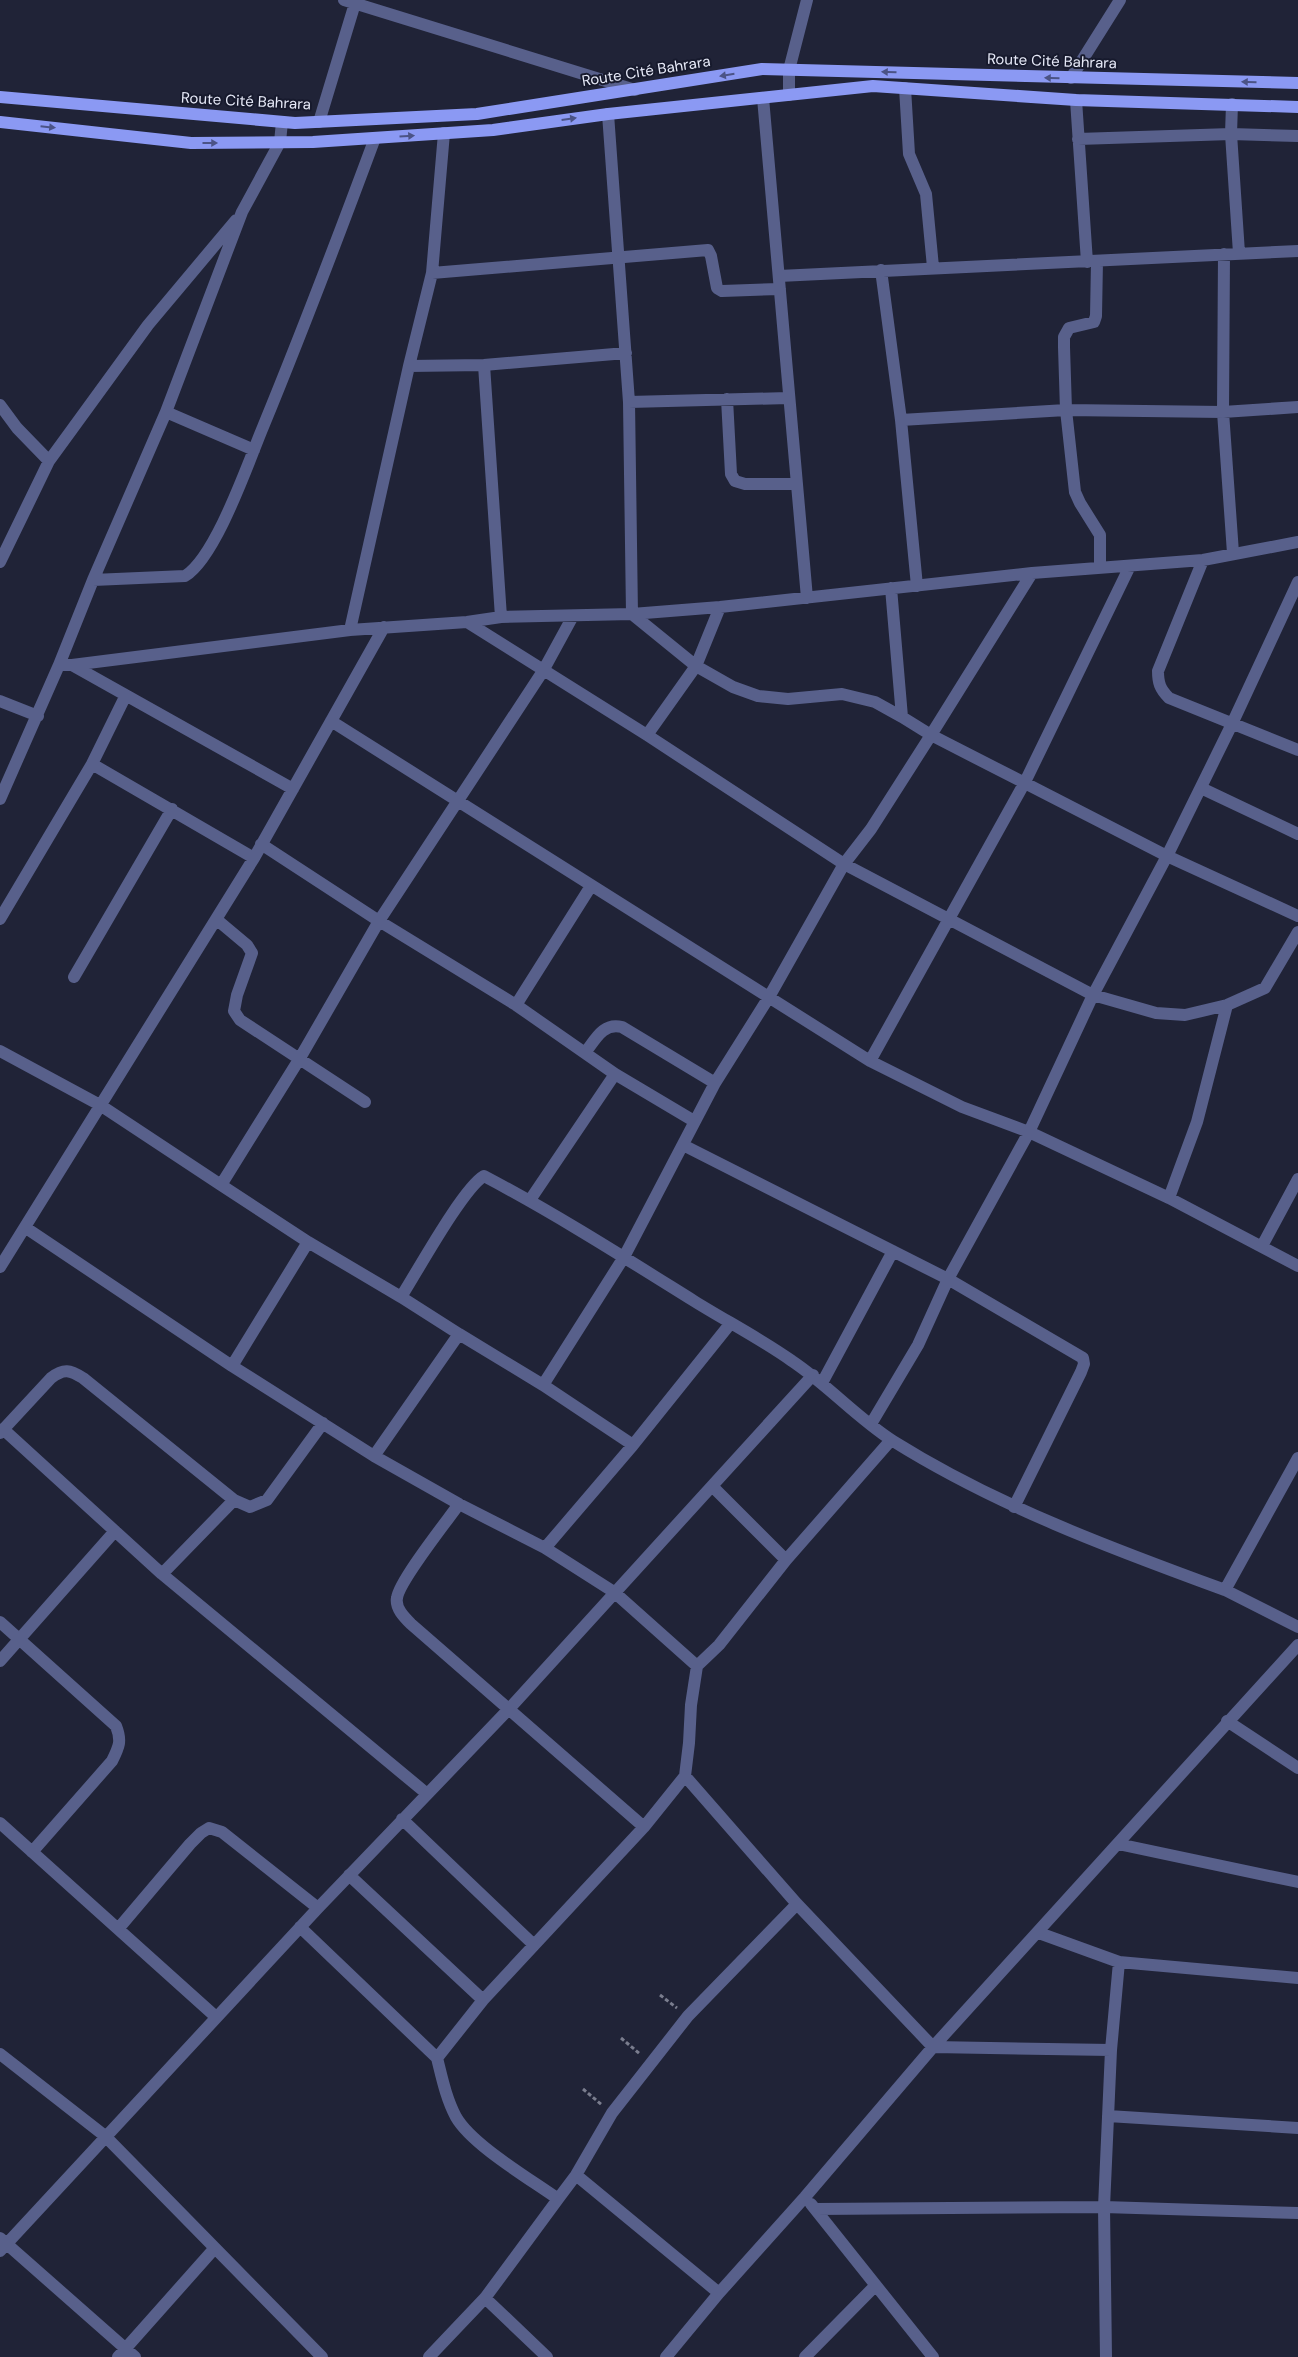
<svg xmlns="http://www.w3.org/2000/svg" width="1298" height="2357" font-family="'DM Sans',sans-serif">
	<rect width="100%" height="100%" fill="#202337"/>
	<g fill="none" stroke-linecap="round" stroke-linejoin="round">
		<!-- path -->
		<path stroke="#7a7d8e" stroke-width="3" stroke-dasharray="4 2.5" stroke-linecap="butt" d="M660,1995L677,2008
			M621,2038L640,2054
			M583,2089L602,2105"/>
		<!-- minor -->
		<path stroke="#58608b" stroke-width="12" d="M344,0L635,90
			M1071,78L1120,0
			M905,88L909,154L926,194L933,267
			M789,95V70L807,0
			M763,98L807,598
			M1076,100L1087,262
			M1232,104L1231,134L1239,253
			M608,114L629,402L632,614L696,666L733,687L758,696L788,699L842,694L875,702L902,717
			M282,122L280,142L242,212L166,412L93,580L59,665H72L350,630L467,622L501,617L632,614L720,607L1032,573L1203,560L1298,542
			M319,122L356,0
			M1078,139L1231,134L1298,136
			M1224,254L1223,412L1233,553
			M1097,261L1096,316L1094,322L1069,328L1064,337V347L1066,410L1075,492L1080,503L1100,535V567
			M881,270L901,420L917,586
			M432,273L708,250L711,256L717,288L722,291L780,289
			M779,276L1298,251
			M484,365L501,617
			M409,366L484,365L626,353
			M727,399L731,474L735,481L745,484H796
			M629,402L788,398
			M0,405L17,428L49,461
			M166,412L254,450
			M901,420L1066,410L1223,412L1298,407
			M1203,560L1158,671C1158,683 1160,689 1169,698L1298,750
			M0,562L49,461L148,325L236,220
			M1032,573L931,735L1167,856L1298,916
			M93,580L185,576C216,557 248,463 263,427C302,332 339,235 375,138
			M467,622L647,735L844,864L1093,995L1156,1013L1185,1015L1227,1005L1265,988L1298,932
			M350,630L409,366L432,273L444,133
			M72,665L293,789
			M125,697L92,764L254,858
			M0,701L38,716
			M331,721L870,1061L962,1107L1029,1132L1169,1198L1298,1266
			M647,735L696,666L720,607
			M1201,788L1298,834
			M0,799L59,665
			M261,844L379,921L516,1005L615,1074
			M0,919L92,764
			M216,919L247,945L252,953L237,995L234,1011L240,1020L365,1102
			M74,977L172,809
			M516,1005L591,886
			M0,1051L100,1105L221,1185
			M585,1053C595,1040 603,1022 622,1027L715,1083
			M870,1061L1025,782L1130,566
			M683,1145L948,1279L1083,1358L1084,1364L1081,1372L1014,1507
			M1169,1198L1197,1122L1227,1005
			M530,1200L615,1074L694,1121
			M26,1228L232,1366L374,1456
			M1262,1246L1298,1179
			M0,1267L254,858L384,627
			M401,1297L308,1242L221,1185L300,1058L379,921L543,671L573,616
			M730,1324L633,1445L543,1385L624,1257L715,1083L769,997L844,864L871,829L931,735L902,717L891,588
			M459,1334L401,1297C417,1272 463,1188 484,1176C556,1214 625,1258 694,1301C726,1321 761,1339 792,1361C828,1385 857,1418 893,1441C997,1506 1110,1548 1225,1590
			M232,1366L308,1242
			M822,1383L893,1251
			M871,1424L918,1345L948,1279L1029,1132L1093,995L1167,856L1232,724L1298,582
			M3,1429L162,1574L426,1793
			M0,1433L51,1378C64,1368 70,1370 83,1378L234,1500L250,1507L267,1500L323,1423
			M633,1445L545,1548L614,1592L697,1666
			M1298,1458L1225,1590L1298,1627
			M712,1486L786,1560
			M459,1504L374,1456L459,1334L543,1385
			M545,1548L459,1504C447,1521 399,1581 397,1598C395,1608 404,1617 411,1624L644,1827
			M162,1574L234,1500
			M0,1622L116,1726C122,1741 119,1747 112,1761L32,1852
			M0,1661L115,1531
			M1227,1721L1298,1768
			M685,1776L797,1904L933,2047L1111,2050
			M402,1819L534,1945
			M0,1823L216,2017
			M1118,1844L1298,1882
			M349,1875L483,2000
			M797,1904L688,2016L612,2113L576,2175L558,2199C530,2179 472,2145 456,2117C446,2098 442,2078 437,2058L483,2000L644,1827L685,1776L689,1743L691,1705L697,1666L719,1645L786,1560L891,1440
			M300,1927L437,2058
			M118,1929L190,1844L201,1833L209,1828L222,1832L318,1908
			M1039,1933L1119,1962L1298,1978
			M0,2054L105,2136L322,2357
			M1108,2116L1298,2128
			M576,2175L719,2293
			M811,2204L933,2357
			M815,2209L1104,2207L1298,2213
			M0,2238L135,2357
			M0,2251L318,1908L509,1709L813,1375
			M485,2298L547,2357
			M118,2357L214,2249
			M429,2357L485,2298L558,2199
			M666,2357L719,2293L805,2197L933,2047L1298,1645
			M805,2357L875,2286
			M1106,2357L1104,2207L1111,2050L1119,1962"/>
		<!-- major -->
		<path stroke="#8b99f3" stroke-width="12" d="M0,97L295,123L477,114L762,69L1298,83
			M0,122L191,143L313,142L493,130L608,114L873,86L1076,100L1298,107"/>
	</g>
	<!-- one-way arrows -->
	<defs><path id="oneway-solid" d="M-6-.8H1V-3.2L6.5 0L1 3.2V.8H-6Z" transform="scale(1.25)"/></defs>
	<g fill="#4b5386">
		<use href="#oneway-solid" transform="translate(889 72) rotate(-178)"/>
		<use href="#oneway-solid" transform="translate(727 75) rotate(171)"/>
		<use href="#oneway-solid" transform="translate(1052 78) rotate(-179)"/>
		<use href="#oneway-solid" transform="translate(1249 82) rotate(-179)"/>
		<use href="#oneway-solid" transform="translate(569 119) rotate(-8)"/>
		<use href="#oneway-solid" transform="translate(48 127) rotate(6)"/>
		<use href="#oneway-solid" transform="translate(407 136) rotate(-4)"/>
		<use href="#oneway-solid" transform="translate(210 143)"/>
	</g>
	<g text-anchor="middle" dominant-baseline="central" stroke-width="4" stroke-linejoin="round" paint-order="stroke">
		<!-- street labels -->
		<g font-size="15" fill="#e7eaf8" stroke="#171a2d">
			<text transform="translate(1052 61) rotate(2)">Route Cité Bahrara</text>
			<text transform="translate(646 71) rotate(-9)">Route Cité Bahrara</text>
			<text transform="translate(246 101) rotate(3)">Route Cité Bahrara</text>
		</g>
	</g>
</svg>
